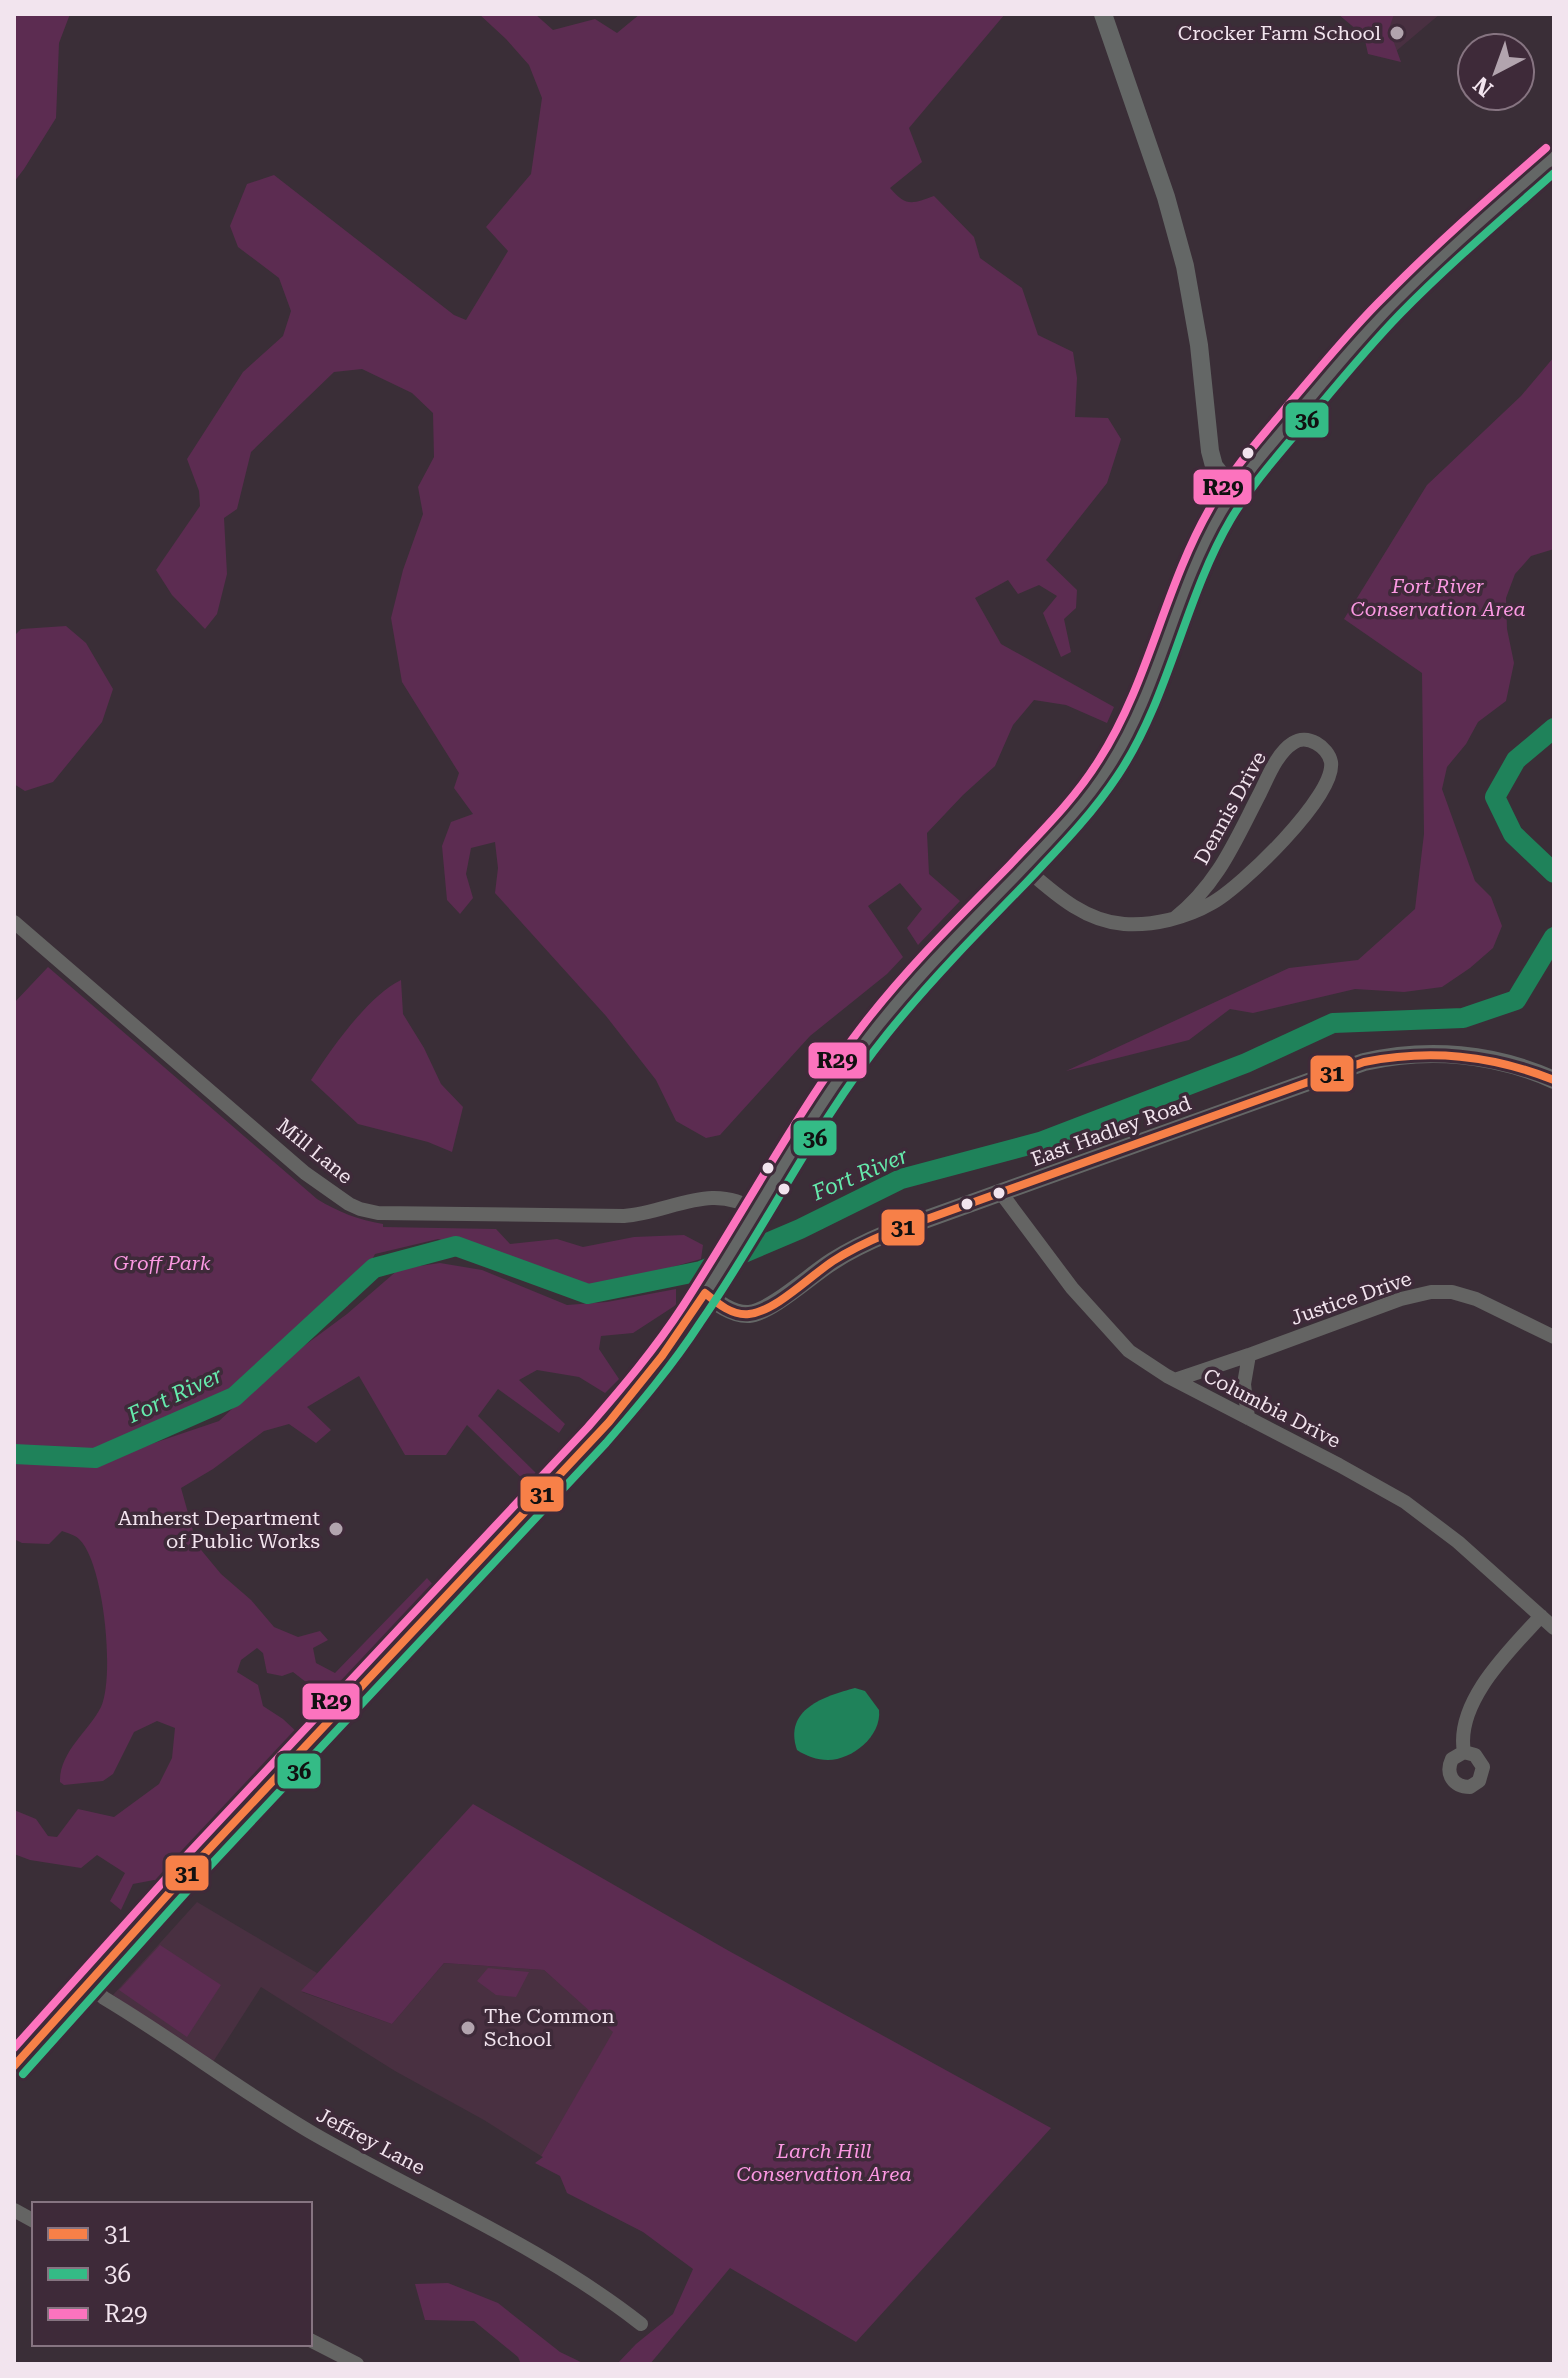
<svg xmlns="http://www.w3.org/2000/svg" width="1568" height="2378" font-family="'Roboto Serif',serif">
	<rect width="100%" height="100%" fill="#3a2e37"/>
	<!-- built -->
	<path fill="#493041" d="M1359,14H1440L1395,52Z
		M197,1902L317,1973L302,1992L392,2024L444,1963L544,1970L614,2032L541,2156L484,2120L395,2071L261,1987L213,2062L113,1995Z"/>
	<!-- green -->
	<path fill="#5c2c51" d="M14,14H70L59,43L56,118L24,169L14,182Z
		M479,14H535L553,30L595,19L617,33L640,14H1005L909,128L922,162L890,188C906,207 912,204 934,196L974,237L980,258L1022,288L1038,335L1073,352L1077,378L1075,417L1108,418L1121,439L1107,483L1046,560L1077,590L1076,608L1064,619L1071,652L1061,657L1043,613L1057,596L1039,585L1018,594L1008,580L975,598L1001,644L1114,707L1107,723L1066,705L1034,700L1013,725L995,766L963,795L927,833L929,874L960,901L918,945L907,928L922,909L900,883L868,906L903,957L887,974L810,1036L720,1135L706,1138L676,1121L656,1080L606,1016L495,893L498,868L495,842L471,848L466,874L473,898L460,914L447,900L442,846L451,822L473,814L454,788L459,773L402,682L391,618L403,570L423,514L418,487L434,457L433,413L412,393L362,369L334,372L251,452L237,509L224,518L227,574L217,614L205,629L172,595L156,570L200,506L199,491L187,459L243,372L283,336L291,311L279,278L238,247L230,226L247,184L274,175L454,315L466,320L508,251L486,227L531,174L542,98L529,65L506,39Z
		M1338,14H1394L1389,29L1401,62L1368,54L1364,36Z
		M1554,357V549L1531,556L1515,574L1506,598L1507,629L1514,663L1506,701L1478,722L1466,744L1447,767L1442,789L1475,881L1491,897L1502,926L1493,948L1470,968L1442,987L1404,992L1355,989L1253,1013L1230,1009L1189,1040L1066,1071L1289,968L1358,960L1415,909L1424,834L1422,673L1344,619L1427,485L1521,396Z
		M66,626L86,643L113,689L102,722L53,782L25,791L14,784V636L21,629Z
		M48,967L317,1199C338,1212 359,1220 383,1224V1227L496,1229L510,1244L557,1239L583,1247L634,1237L684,1235L703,1245L701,1259L589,1290L514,1262L438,1239L375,1254L347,1307L342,1301L235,1398L218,1411L119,1452L98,1457L101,1461L219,1421L285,1360L347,1314L399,1269L440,1263L482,1270L567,1305L607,1302L676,1289V1305L633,1333L601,1336L599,1349L619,1379L605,1393L579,1377L537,1370L519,1380L565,1424L559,1433L498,1389L478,1416L539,1476L531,1487L467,1425L446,1455H405L359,1376L307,1407L331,1430L316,1443L289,1424L264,1431L213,1469L181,1488L197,1545L221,1574L251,1600L274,1627L298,1637L320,1631L328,1640L313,1648L316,1663L335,1673L427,1578L436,1588L329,1700L293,1672L282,1676L267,1673L263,1653L257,1648L241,1660L237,1672L258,1685L263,1706L283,1719L300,1735L230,1810L167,1887L154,1880L133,1884L121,1910L110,1901L125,1873L97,1855L81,1868L30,1860L14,1854V1810L36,1819L48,1836L57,1837L78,1809L114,1817L159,1784L172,1758L175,1728L157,1721L134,1732L113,1774L103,1781L64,1785L60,1782C59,1752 89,1731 101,1707C115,1677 104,1562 79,1539C75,1535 67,1533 62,1531L49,1544L22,1543L14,1539V1003Z
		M401,980L403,1014L424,1048L441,1084L463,1107L452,1152L428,1142L358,1124L311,1080C331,1049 368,996 401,980Z
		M473,1804L729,1951L1051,2128L856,2342L730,2268L650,2364H617L636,2344L673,2314L693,2269L643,2232L567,2193L560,2176L535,2163L543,2157L541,2156L613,2032L544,1970L444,1963L392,2024L301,1991Z
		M160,1945L221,1985L187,2037L119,1990Z
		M488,1968L529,1972L516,1997L496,1995L477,1981Z
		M448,2283L498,2303L560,2352L585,2364H521L518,2357L474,2321L425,2320L415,2284Z"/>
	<!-- water -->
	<path fill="#1f825a" d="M855,1688L865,1691L879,1710C882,1736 852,1760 828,1760C817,1760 806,1756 797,1750C783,1709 825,1696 855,1688Z"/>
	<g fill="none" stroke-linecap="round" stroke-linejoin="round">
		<!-- river -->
		<path stroke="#1f825a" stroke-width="20" d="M1554,728L1516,760L1495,797L1513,834L1554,873
			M14,1454L95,1458L234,1397L374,1268L456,1246L588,1294L701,1271L800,1229L901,1179L1040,1142L1246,1063L1333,1023L1463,1018L1516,1000L1554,937"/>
		<!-- street -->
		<path stroke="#646463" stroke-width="14" d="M1025,868C1054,893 1084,921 1124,924C1153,926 1186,918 1212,903C1241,887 1336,796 1331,762C1328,747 1307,733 1293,743C1277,753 1268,777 1260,793C1235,841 1218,884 1175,918
			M14,922L305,1173L349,1204L360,1209L378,1213L624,1216C672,1212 712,1181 756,1211
			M1001,1193L1072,1288L1129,1351L1167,1376L1339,1465L1405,1502L1458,1542L1554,1628
			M1175,1380L1249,1355
			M1248,1418L1244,1384L1249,1355L1401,1299L1431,1292H1452L1476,1299L1554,1337
			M1464,1752L1475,1755L1483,1767L1479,1781L1470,1787C1453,1787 1445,1774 1452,1759L1464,1752C1455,1702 1510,1650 1541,1616
			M88,1984L104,1998C176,2041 242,2092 314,2134C422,2196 543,2247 641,2324
			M14,2210L34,2221
			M310,2340L357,2364"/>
		<!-- secondary -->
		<path stroke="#646766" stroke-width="18" d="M1103,14L1166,197L1185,266L1199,345L1210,451L1214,466L1234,491
			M705,1293C716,1302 732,1315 749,1314C771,1312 812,1274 833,1261C850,1250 869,1241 888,1233L1364,1062C1428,1047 1494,1053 1554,1080
			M14,2066L197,1862L597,1435L644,1381L691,1316L828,1097L876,1028L927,968L1055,835L1088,796L1109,767L1129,732L1144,697L1198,556L1220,514L1241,481L1350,350L1392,305L1457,242L1554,157"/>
		<!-- bus-1 casing -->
		<g stroke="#3e2a39" stroke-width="14">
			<path id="bus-1" d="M705,1293C717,1303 732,1316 749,1314C776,1311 810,1276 833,1261C850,1250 869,1241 888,1233L1364,1062C1430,1049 1491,1055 1554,1080
				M14,2066L197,1862L609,1422L662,1356L705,1293"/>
		</g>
		<!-- bus-2 casing -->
		<g stroke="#3e2a39" stroke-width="14">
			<path id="bus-2" d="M23,2074L206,1870L606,1443C639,1405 672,1366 700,1323C765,1229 816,1122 888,1033C930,981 977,933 1024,885C1057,850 1091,816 1118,775C1170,697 1184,599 1231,519C1252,484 1279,454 1305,423C1336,386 1366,349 1400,314C1449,264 1502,219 1554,173"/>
		</g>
		<!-- bus-3 casing -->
		<g stroke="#3e2a39" stroke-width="14">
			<path id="bus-3" d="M14,2048L188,1854L588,1427C622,1388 655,1349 683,1306C744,1212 799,1107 867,1020C911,964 961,915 1010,865C1041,832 1075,799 1099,760C1149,682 1164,588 1210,508C1231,470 1261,438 1288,405C1320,368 1350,330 1385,296C1436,244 1491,196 1546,148"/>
		</g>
		<!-- bus-1 -->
		<use href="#bus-1" stroke="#f78048" stroke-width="8"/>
		<!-- bus-2 -->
		<use href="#bus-2" stroke="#34bb86" stroke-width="8"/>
		<!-- bus-3 -->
		<use href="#bus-3" stroke="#fc73be" stroke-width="8"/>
	</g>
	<!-- markers -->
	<g fill="#b2a4ae" stroke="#3e2a39" stroke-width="3">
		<circle cx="1397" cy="33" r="8"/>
		<circle cx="336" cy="1529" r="8"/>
		<circle cx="468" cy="2028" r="8"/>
	</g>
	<g fill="#f2e4ee" stroke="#3e2a39" stroke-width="3">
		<circle cx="1248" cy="453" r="7"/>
		<circle cx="768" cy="1168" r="7"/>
		<circle cx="784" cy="1189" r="7"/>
		<circle cx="999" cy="1193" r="7"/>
		<circle cx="967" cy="1204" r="7"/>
	</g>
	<g text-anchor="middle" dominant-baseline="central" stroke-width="7" stroke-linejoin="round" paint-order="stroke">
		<!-- poi labels -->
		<g font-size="20" fill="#f2e4ee" stroke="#3e2a39" text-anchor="end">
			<text x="1381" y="33">Crocker Farm School</text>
			<text x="320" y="1518">Amherst Department<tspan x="320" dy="23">of Public Works</tspan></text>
			<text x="484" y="2016" text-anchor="start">The Common<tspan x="484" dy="23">School</tspan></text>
		</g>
		<!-- park labels -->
		<g font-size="20" font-style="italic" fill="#fb98e2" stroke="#3e2a39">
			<text x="1438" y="586">Fort River<tspan x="1438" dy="23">Conservation Area</tspan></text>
			<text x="162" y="1263">Groff Park</text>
			<text x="824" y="2151">Larch Hill<tspan x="824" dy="23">Conservation Area</tspan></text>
		</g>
		<!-- street labels -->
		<g font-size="20" fill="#f2e4ee" stroke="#3e2a39">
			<text transform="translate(1230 808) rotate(-61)">Dennis Drive</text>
			<text transform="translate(1111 1131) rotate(-20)">East Hadley Road</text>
			<text transform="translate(315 1151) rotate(39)">Mill Lane</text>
			<text transform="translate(1351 1298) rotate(-19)">Justice Drive</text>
			<text transform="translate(1272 1408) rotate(27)">Columbia Drive</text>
			<text transform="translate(371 2141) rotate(28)">Jeffrey Lane</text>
		</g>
		<!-- water labels -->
		<g font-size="22" font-style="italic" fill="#65eaac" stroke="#3e2a39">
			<text transform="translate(860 1174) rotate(-23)">Fort River</text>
			<text transform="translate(175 1395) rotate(-25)">Fort River</text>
		</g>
	</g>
	<g stroke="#3e2a39" stroke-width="3">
		<rect x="1284" y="401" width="46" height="38" rx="8" fill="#34bb86"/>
		<rect x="1192" y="468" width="61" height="38" rx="8" fill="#fc73be"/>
		<rect x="807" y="1041" width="61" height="39" rx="8" fill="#fc73be"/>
		<rect x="1309" y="1054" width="46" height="39" rx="8" fill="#f78048"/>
		<rect x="792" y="1119" width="46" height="38" rx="8" fill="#34bb86"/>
		<rect x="880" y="1208" width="46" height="39" rx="8" fill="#f78048"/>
		<rect x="519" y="1475" width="46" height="38" rx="8" fill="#f78048"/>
		<rect x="301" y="1682" width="60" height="39" rx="8" fill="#fc73be"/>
		<rect x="276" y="1752" width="46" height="38" rx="8" fill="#34bb86"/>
		<rect x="164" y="1854" width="46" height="38" rx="8" fill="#f78048"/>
	</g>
	<g font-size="22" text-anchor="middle" font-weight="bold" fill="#111">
		<text x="1307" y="428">36</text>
		<text x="1223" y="495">R29</text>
		<text x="837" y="1068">R29</text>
		<text x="1332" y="1081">31</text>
		<text x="815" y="1146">36</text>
		<text x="903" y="1235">31</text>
		<text x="542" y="1502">31</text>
		<text x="331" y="1709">R29</text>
		<text x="299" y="1779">36</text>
		<text x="187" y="1881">31</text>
	</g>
	<!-- border -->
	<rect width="1568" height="2378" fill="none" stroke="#f2e4ee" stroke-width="32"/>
	<!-- legend -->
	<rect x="32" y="2202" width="280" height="144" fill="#3e2a39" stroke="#867481" stroke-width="2"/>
	<rect x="48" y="2228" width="40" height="12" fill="#f78048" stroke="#867481" stroke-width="2"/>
	<text x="104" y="2242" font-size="24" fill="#f2e4ee">31</text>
	<rect x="48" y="2268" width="40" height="12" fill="#34bb86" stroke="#867481" stroke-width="2"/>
	<text x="104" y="2282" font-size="24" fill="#f2e4ee">36</text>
	<rect x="48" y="2308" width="40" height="12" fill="#fc73be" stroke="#867481" stroke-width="2"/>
	<text x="104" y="2322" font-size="24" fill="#f2e4ee">R29</text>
	<!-- north arrow -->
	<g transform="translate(1496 72) rotate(221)"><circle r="38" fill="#3e2a39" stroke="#867481" stroke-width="2"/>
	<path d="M0-6L14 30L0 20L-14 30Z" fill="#b2a4ae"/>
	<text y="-12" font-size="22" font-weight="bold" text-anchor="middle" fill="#f2e4ee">N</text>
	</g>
</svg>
